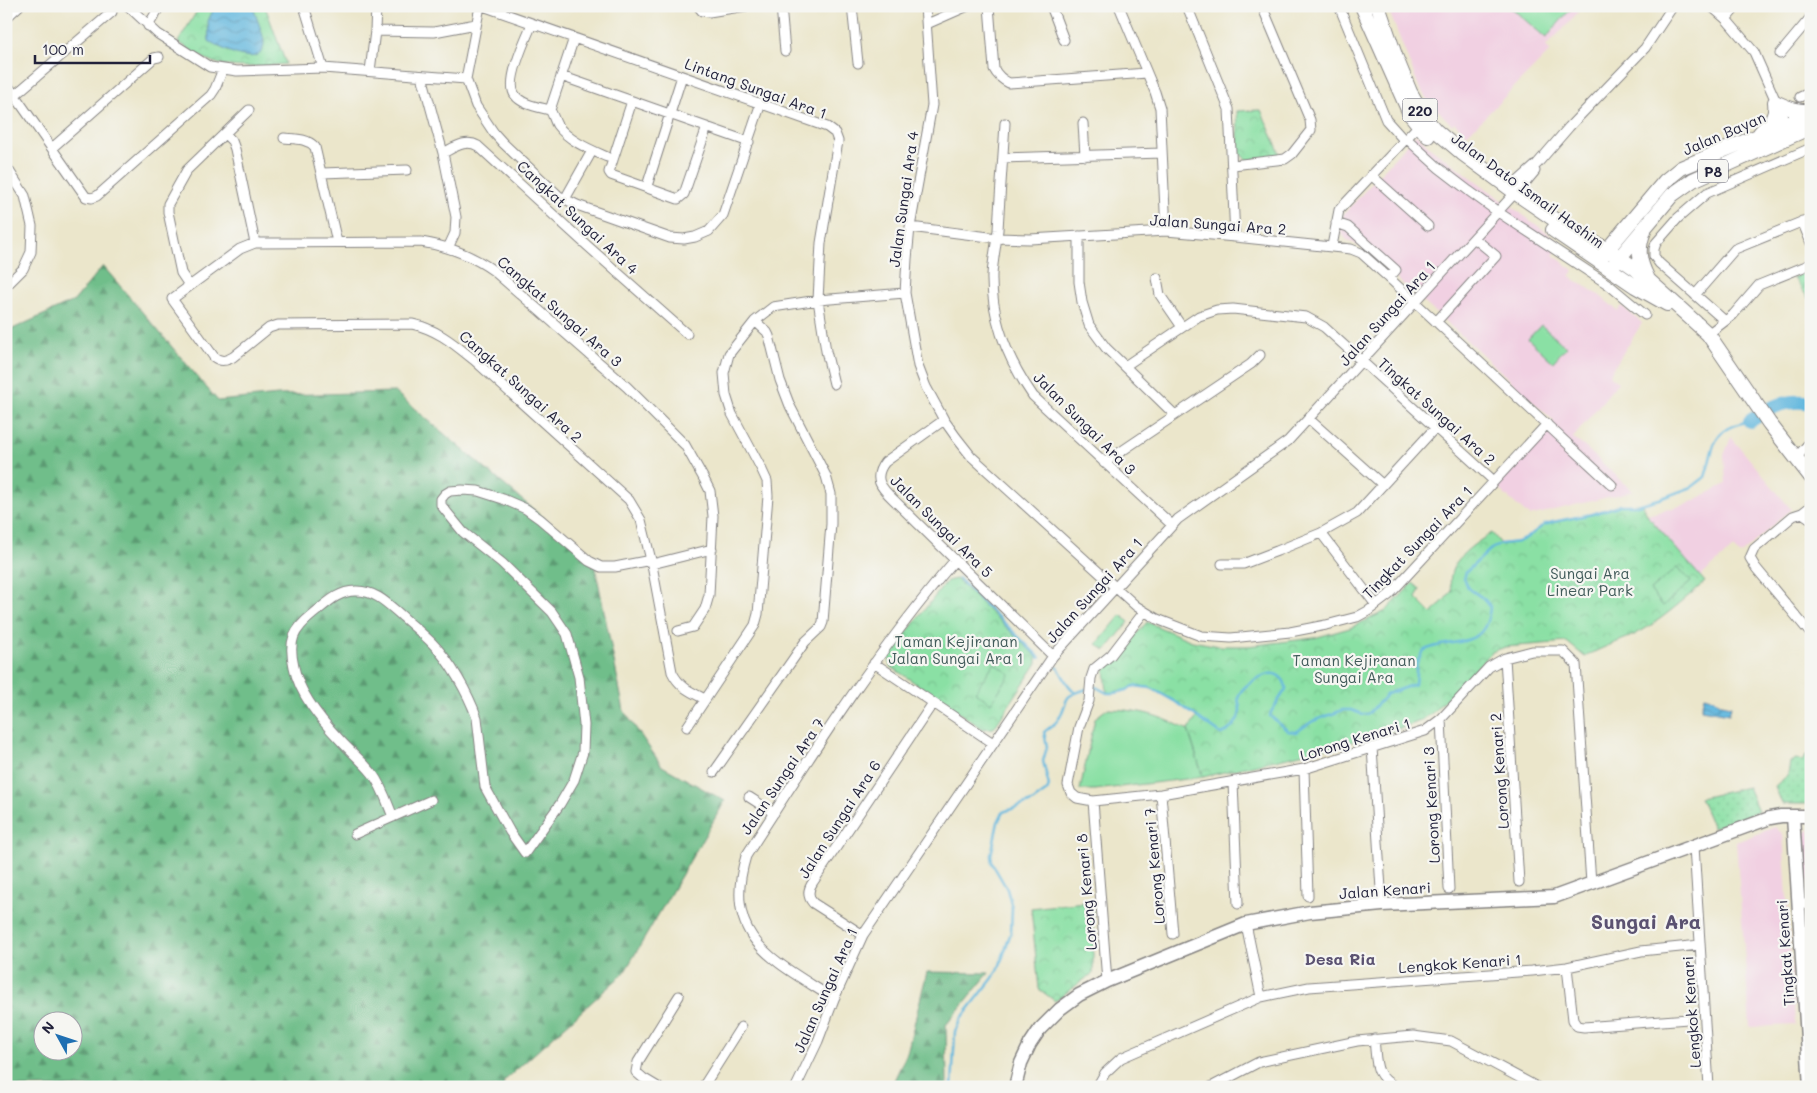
<svg xmlns="http://www.w3.org/2000/svg" width="1817" height="1093" font-family="Mali,sans-serif">
	<defs>
		<pattern id="grass-dots" width="8" height="8" patternUnits="userSpaceOnUse" patternTransform="scale(1.25)"><rect width="8" height="8" fill="#8ae0a4"/><path d="M2 2h.1M6 6h.1" fill="none" stroke="#77c08e" stroke-width="1.8" stroke-linecap="round"/></pattern>
		<pattern id="forest-firs" width="22" height="20" patternUnits="userSpaceOnUse" patternTransform="scale(1.25)"><rect width="22" height="20" fill="#6fbe8a"/><path d="M5 1l3.5 6h-7zM16 11l3.5 6h-7z" fill="#5b9a72"/></pattern>
		<pattern id="cemetery-stones" width="16" height="16" patternUnits="userSpaceOnUse" patternTransform="scale(1.25)"><rect width="16" height="16" fill="#8ae0a4"/><path d="M2 7V4a2 2 0 0 1 4 0v3zM10 15v-3a2 2 0 0 1 4 0v3z" fill="#77c08e"/></pattern>
		<pattern id="park-crowns" width="20" height="18" patternUnits="userSpaceOnUse" patternTransform="scale(1.25)"><rect width="20" height="18" fill="#8ae0a4"/><path d="M2 6a3 3 0 1 1 6 0M12 15a3 3 0 1 1 6 0" fill="none" stroke="#77c08e"/></pattern>
		<pattern id="water-waves" width="16" height="10" patternUnits="userSpaceOnUse" patternTransform="scale(1.25)"><rect width="16" height="10" fill="#62b7de"/><path d="M0 5q4-4 8 0t8 0" fill="none" stroke="#5094b5"/></pattern>
	</defs>
	<rect width="100%" height="100%" fill="#f6f6f2"/>
	<filter id="ink" filterUnits="userSpaceOnUse"><feTurbulence type="fractalNoise" baseFrequency=".02" numOctaves="2"/><feDisplacementMap in="SourceGraphic" scale="10" xChannelSelector="R" yChannelSelector="G"/><feConvolveMatrix kernelMatrix="1 2 1 2 8 2 1 2 1" color-interpolation-filters="sRGB"/></filter>
	<filter id="wash" filterUnits="userSpaceOnUse"><feTurbulence type="fractalNoise" baseFrequency=".0096" numOctaves="4" result="noise"/><feDisplacementMap in="SourceGraphic" scale="20" xChannelSelector="R" yChannelSelector="G"/><feGaussianBlur stdDeviation="1.12" result="paint"/><feColorMatrix in="noise" values="0 0 0 0 0 0 0 0 0 0 0 0 0 0 0 0 0 1.4 0 .05"/><feComposite in="paint" operator="in"/></filter>
	<g filter="url(#wash)">
		<rect width="100%" height="100%" fill="#ebe6cb"/>
		<!-- built -->
		<path fill="#f1d0e2" d="M1387,6H1583L1569,23L1546,46L1550,51L1467,135L1454,122L1452,125L1427,99L1419,87Z
			M1416,134L1431,148L1563,244L1553,255L1574,270L1569,276L1599,295L1618,311L1622,306L1642,323L1609,375L1618,382L1573,438L1586,448L1633,491L1529,516L1495,486L1554,421L1471,344L1361,247L1347,240L1339,230L1343,215Z
			M1731,437L1791,509L1740,555L1733,548L1700,577L1647,515L1687,504L1726,484L1724,455Z
			M1775,827L1783,834L1795,1025L1750,1027L1736,842Z
			M1811,828V924L1804,834Z"/>
		<!-- grass -->
		<path fill="url(#grass-dots)" stroke="#568170" d="M1807,755H1811V804H1782L1775,786L1788,775L1790,762L1796,759L1802,761Z
			M1748,787L1758,811L1713,828L1700,798Z"/>
		<!-- forest -->
		<path fill="url(#forest-firs)" stroke="#487062" fill-rule="evenodd" d="M103,266L218,401L278,395L395,392L594,561L624,711L662,766L725,801L624,973L504,1081L503,1087H6V332L74,301ZM42,1020H72V1050H42Z
			M927,972L989,973L946,1025L947,1087H891L907,1053Z"/>
		<!-- cemetery -->
		<path fill="url(#cemetery-stones)" stroke="#568170" d="M1809,272L1811,273V302L1793,277Z"/>
		<!-- park -->
		<path fill="url(#park-crowns)" stroke="#568170" d="M200,6H265L286,64C261,66 233,71 208,60C198,56 188,48 178,42Z
			M1261,110L1281,156L1247,160L1239,153L1237,111Z
			M1642,504L1647,515L1705,582C1683,600 1660,622 1634,635C1616,643 1602,647 1585,657L1567,642L1505,647L1492,652L1432,713L1420,721L1405,727L1343,744L1203,777L1188,730L1197,717C1184,707 1151,683 1134,686C1133,686 1127,690 1127,690C1120,693 1114,693 1107,693L1105,670L1147,622L1192,641L1219,646H1248L1314,638L1350,628L1386,611L1413,583L1420,589L1416,598L1432,614L1452,591C1443,564 1472,545 1492,533L1501,544L1518,542L1526,538L1540,527L1553,522L1592,514L1621,505Z
			M956,579L1037,657V663L994,728L983,729L890,666L889,655L947,581Z
			M1093,901V973L1055,1001L1039,989L1031,908Z"/>
		<!-- garden -->
		<path fill="#8ae0a4" stroke="#568170" d="M1509,6H1573L1546,38Z
			M1541,325L1566,347L1553,362L1528,339Z
			M1678,567L1691,582L1663,606L1650,590Z
			M1121,615L1129,622L1105,651L1097,644Z
			M994,663L1010,674L991,703L975,692Z
			M1107,709C1142,710 1158,715 1188,730L1203,777L1095,790H1080L1095,718Z"/>
		<!-- water -->
		<path fill="url(#water-waves)" stroke="#426c8c" d="M215,6H253C255,16 265,36 264,45C260,70 220,48 209,41L208,21Z
			M1704,696C1714,698 1721,705 1731,706L1729,714L1701,709Z"/>
		<g fill="none" stroke-linecap="round" stroke-linejoin="round">
			<!-- stream -->
			<path stroke="#62b7de" stroke-width="2.5" d="M958,578L1040,658
				M1057,667C1065,676 1063,682 1075,692
				M1092,688L1096,687L1107,693H1115L1127,690L1134,686L1151,688L1179,704L1221,734C1231,731 1239,721 1240,710C1240,705 1237,700 1239,695C1243,685 1269,668 1279,676C1283,679 1286,684 1286,689L1271,712L1270,716L1288,731L1296,732L1313,721L1343,710H1351L1362,714H1368L1387,694L1415,684L1417,662L1423,651C1450,636 1486,653 1490,607C1485,594 1466,593 1464,579L1466,572L1491,549L1501,544L1518,542L1526,538L1544,525L1553,522L1592,514L1621,505H1637L1659,499L1692,487L1705,477C1716,444 1709,429 1750,421
				M952,1087L955,1031L961,1019L993,978L1000,965L1011,932L1012,908L1007,889L992,863L991,855L998,822L1003,812L1032,802L1047,791L1049,786L1043,761L1047,747L1044,732C1049,728 1056,724 1059,718C1071,697 1059,698 1087,689"/>
			<!-- river -->
			<path stroke="#62b7de" stroke-width="14" d="M1750,421C1771,407 1786,398 1811,403"/>
		</g>
	</g>
	<g filter="url(#ink)">
		<g fill="none" stroke-linecap="round" stroke-linejoin="round">
			<!-- street casing -->
			<g stroke="#868483" stroke-width="11">
				<path id="street" d="M128,6L158,34L210,67L237,71L323,68L466,79
					M304,6L323,68
					M480,6L466,79L476,106L494,133L503,143L559,196L577,205L670,238L684,239L695,237L709,231L723,215L761,103
					M483,6L827,127L835,133L838,141L821,243L818,300L826,351L834,384
					M698,6L702,11L709,12L746,6
					M781,6L785,51
					M852,6L858,63
					M925,6L932,105L910,227L907,259L905,293L918,366L926,387L944,420L956,437L971,456L1136,606L1157,619L1201,636L1231,638L1290,632L1326,625L1357,617L1368,611L1389,595L1547,424
					M989,6L994,69C997,75 1003,80 1009,83L1147,73
					M1051,6L1064,40
					M1119,6L1155,92L1160,108L1166,231
					M1187,6L1229,109L1235,237
					M1339,6L1386,120L1404,140
					M1711,6L1726,19L1754,52L1786,124
					M6,18L19,6
					M1726,19L1737,6
					M532,24C526,38 505,82 515,95C522,105 539,107 550,110
					M927,24L968,6
					M148,26L160,6
					M375,31L434,32L476,24
					M574,38L550,110C553,114 554,120 557,125C569,141 589,149 607,157
					M1780,54L1811,17
					M370,71L375,31L376,6
					M422,76L443,153L456,217L455,233L448,248
					M561,76L749,142
					M6,83L86,197L92,198L97,196L211,95L215,89L223,69
					M15,95L112,12
					M1800,97L1811,92
					M632,101L609,172L611,175L678,199L684,194L707,127
					M1005,123C1003,158 1000,194 998,230C996,245 993,260 992,275C991,320 1008,360 1033,396L1172,525
					M1083,123L1085,156
					M225,134L232,141L235,149L255,243
					M284,138C295,139 307,138 315,147L337,242
					M1406,138L1439,168L1469,191L1498,212L1609,285L1645,315
					M52,148L154,58L159,57
					M443,153C455,147 466,139 478,146L582,241L687,334
					M1003,158L1162,153
					M1233,165L1285,159L1292,154L1311,130L1310,120L1262,6
					M6,166L25,196L32,226L31,252L23,269L6,286
					M322,173L407,170
					M1371,175L1428,226
					M1504,184H1512L1518,181L1537,164L1569,127L1645,48L1673,6
					M647,186L682,76
					M1523,198C1519,187 1528,180 1535,171
					M565,199L592,151
					M1802,221L1811,243
					M1336,223L1348,227L1396,270L1389,278
					M910,227L997,238L1030,239L1166,231L1235,237L1351,249L1361,253L1389,278L1612,485
					M1079,236V282L1082,302L1089,325L1106,348L1175,415
					M1332,246L1339,210L1419,125
					M1157,278L1160,295L1182,327
					M189,285L181,273L168,212V204L187,170L249,110
					M1695,295L1735,249L1811,218
					M1725,321L1659,263L1654,256V249L1656,243L1678,218L1707,193L1811,148
					M1436,322L1496,256L1474,238
					M1708,334L1733,315L1759,285L1811,264
					M1125,366L1199,316L1217,310L1233,309L1306,317L1324,327L1494,481
					M1309,419L1383,485
					M944,420L885,462C870,481 885,491 898,504L1053,656
					M1796,458L1811,441
					M1104,463L1251,364L1260,355
					M1811,506L1802,513L1793,516L1754,549L1750,558L1756,568L1811,634
					M1802,513L1811,519
					M1321,533L1376,605
					M652,564L712,549
					M1222,564H1243L1277,551L1321,533L1357,513L1435,428
					M1144,612L1111,655L1094,669L1091,678L1089,701L1079,727L1068,785L1071,793L1077,798L1093,801L1161,794L1304,769L1425,731L1441,719L1489,667L1505,658L1532,651H1563L1576,664L1591,883
					M678,631L693,627L705,609L709,595L713,516L710,491L704,479L685,445L627,387L494,271C473,256 447,246 421,242L255,243L240,249L172,299L214,357C221,362 226,361 233,357L269,328L278,325L412,324C437,329 454,344 474,360L629,500L641,520L651,560L672,672C679,687 691,692 705,699
					M1505,658L1519,882
					M874,663L993,743
					M1441,719L1449,889
					M687,727L755,625L758,614L768,496L767,481L761,468L732,414L726,395L724,373L729,354L755,321L773,307L818,300L905,293
					M1372,747L1382,905
					M1304,769L1308,896
					M714,772L805,642L821,627L823,622L831,524V494L826,476L790,406L780,380L769,336L767,332L755,321
					M1233,782L1238,904
					M1161,794L1173,934
					M749,797L774,813
					M1093,801L1107,981
					M393,817C387,802 382,786 372,773C362,761 350,751 340,740C321,720 299,694 294,667C288,641 293,630 313,614C326,604 338,591 355,591C376,590 389,605 403,617C413,626 423,634 432,643C450,661 468,693 477,718L485,787L510,832L525,853L560,804L574,780L583,752L584,725L579,677L567,634L552,612L502,563L463,532L441,505V499L445,494L450,491L462,490L478,491L503,499L526,509L540,519L589,561L601,567H615L651,560
					M355,834L431,800
					M1694,846L1709,1087
					M1798,903L1811,905
					M1246,924L1261,997
					M863,935L813,903C807,896 808,889 813,882L933,703
					M1567,967L1573,1020L1577,1026L1584,1027L1688,1019
					M834,999C774,960 721,939 746,856C811,755 876,652 955,560
					M1374,1039C1377,1063 1373,1075 1396,1087
					M658,1087L643,1078L636,1072L638,1062L679,996
					M703,1087L741,1027
					M796,1087L818,1041L834,999L863,935L1053,656L1178,519L1288,441L1515,193
					M1097,1087L1105,1073L1121,1058L1261,997L1309,987L1532,971L1567,967L1641,951L1700,945
					M1211,1087L1259,1062L1357,1041L1413,1036L1451,1041L1537,1087"/>
			</g>
			<!-- secondary casing -->
			<g stroke="#868483" stroke-width="15">
				<path id="secondary" d="M1793,816L1810,1087
					M1015,1087L1021,1063L1030,1044L1040,1029L1060,1009L1079,995L1107,981L1246,924L1310,912L1382,905L1554,897L1770,818L1781,816H1811"/>
			</g>
			<!-- primary casing -->
			<g stroke="#868483" stroke-width="16">
				<path id="primary" d="M1362,6L1410,114L1428,136
					M1378,6L1396,58L1410,92L1425,118L1435,130L1462,153L1523,198L1577,235L1607,249L1636,269L1685,313L1708,334L1769,423L1811,477
					M1775,102C1788,108 1796,112 1811,111
					M1760,133C1770,122 1777,118 1775,102
					M1553,230L1635,286L1667,304
					M1644,231C1637,249 1639,261 1647,277
					M1602,256L1665,181L1681,168L1811,114
					M1615,263L1672,195L1693,180L1811,127"/>
			</g>
			<!-- street -->
			<use href="#street" stroke="#fff" stroke-width="9"/>
			<!-- secondary -->
			<use href="#secondary" stroke="#fff" stroke-width="12"/>
			<!-- primary -->
			<use href="#primary" stroke="#fff" stroke-width="14"/>
		</g>
	</g>
	<g text-anchor="middle" dominant-baseline="central" stroke-width="4.5" stroke-linejoin="round" paint-order="stroke">
		<!-- shield labels -->
		<g fill="#f6f6f2" stroke="#626272" stroke-width="1">
			<rect x="1402.5" y="98.5" width="35" height="23" rx="4"/>
			<rect x="1698" y="159.5" width="30" height="23" rx="4"/>
		</g>
		<g font-size="14" font-weight="bold" fill="#22223b">
			<text x="1420" y="110">220</text>
			<text x="1713" y="171">P8</text>
		</g>
		<!-- street labels -->
		<g font-size="15" fill="#22223b" stroke="#f6f6f2">
			<text transform="translate(756 88) rotate(20)">Lintang Sungai Ara 1</text>
			<text transform="translate(1724 133) rotate(-23)">Jalan Bayan</text>
			<text transform="translate(1528 190) rotate(36)">Jalan Dato Ismail Hashim</text>
			<text transform="translate(903 199) rotate(-82)">Jalan Sungai Ara 4</text>
			<text transform="translate(578 217) rotate(43)">Cangkat Sungai Ara 4</text>
			<text transform="translate(1218 224) rotate(4)">Jalan Sungai Ara 2</text>
			<text transform="translate(560 311) rotate(41)">Cangkat Sungai Ara 3</text>
			<text transform="translate(1387 313) rotate(-48)">Jalan Sungai Ara 1</text>
			<text transform="translate(521 386) rotate(42)">Cangkat Sungai Ara 2</text>
			<text transform="translate(1437 411) rotate(42)">Tingkat Sungai Ara 2</text>
			<text transform="translate(1085 423) rotate(45)">Jalan Sungai Ara 3</text>
			<text transform="translate(942 526) rotate(45)">Jalan Sungai Ara 5</text>
			<text transform="translate(1417 542) rotate(-46)">Tingkat Sungai Ara 1</text>
			<text transform="translate(1094 590) rotate(-48)">Jalan Sungai Ara 1</text>
			<text transform="translate(1355 739) rotate(-17)">Lorong Kenari 1</text>
			<text transform="translate(1499 771) rotate(-94)">Lorong Kenari 2</text>
			<text transform="translate(782 776) rotate(-56)">Jalan Sungai Ara 7</text>
			<text transform="translate(1431 805) rotate(-93)">Lorong Kenari 3</text>
			<text transform="translate(839 819) rotate(-57)">Jalan Sungai Ara 6</text>
			<text transform="translate(1154 866) rotate(-95)">Lorong Kenari 7</text>
			<text transform="translate(1385 890) rotate(-4)">Jalan Kenari</text>
			<text transform="translate(1086 892) rotate(-95)">Lorong Kenari 8</text>
			<text transform="translate(1785 953) rotate(-94)">Tingkat Kenari</text>
			<text transform="translate(1460 963) rotate(-4)">Lengkok Kenari 1</text>
			<text transform="translate(825 990) rotate(-66)">Jalan Sungai Ara 1</text>
			<text transform="translate(1691 1012) rotate(-94)">Lengkok Kenari</text>
		</g>
		<!-- park labels -->
		<g font-size="15" fill="#415b5a" stroke="#f6f6f2">
			<text x="1590" y="573">Sungai Ara<tspan x="1590" dy="17">Linear Park</tspan></text>
			<text x="956" y="641">Taman Kejiranan<tspan x="956" dy="17">Jalan Sungai Ara 1</tspan></text>
			<text x="1354" y="660">Taman Kejiranan<tspan x="1354" dy="17">Sungai Ara</tspan></text>
		</g>
		<!-- neighbourhood labels -->
		<g font-size="16" font-weight="bold" fill="#5b5271" stroke="#f6f6f2">
			<text x="1340" y="958">Desa Ria</text>
		</g>
		<!-- district labels -->
		<g font-size="20" font-weight="bold" fill="#5b5271" stroke="#f6f6f2">
			<text x="1646" y="921">Sungai Ara</text>
		</g>
	</g>
	<!-- margin -->
	<rect width="1817" height="1093" fill="none" stroke="#f6f6f2" stroke-width="25"/>
	<!-- north arrow -->
	<g transform="translate(58 1036) rotate(310)"><circle r="24" fill="#f6f6f2" stroke="#a1a1a9"/>
	<path d="M0-4L9 19L0 12L-9 19Z" fill="#1f6fb2"/>
	<text y="-8" font-size="14" font-weight="bold" text-anchor="middle" fill="#22223b">N</text>
	</g>
	<!-- scale -->
	<path d="M35 55v8h115v-8" fill="none" stroke="#22223b" stroke-width="2.5"/>
	<text x="42" y="55" font-size="15" fill="#22223b" stroke="#f6f6f2" stroke-width="4" paint-order="stroke">100 m</text>
</svg>
